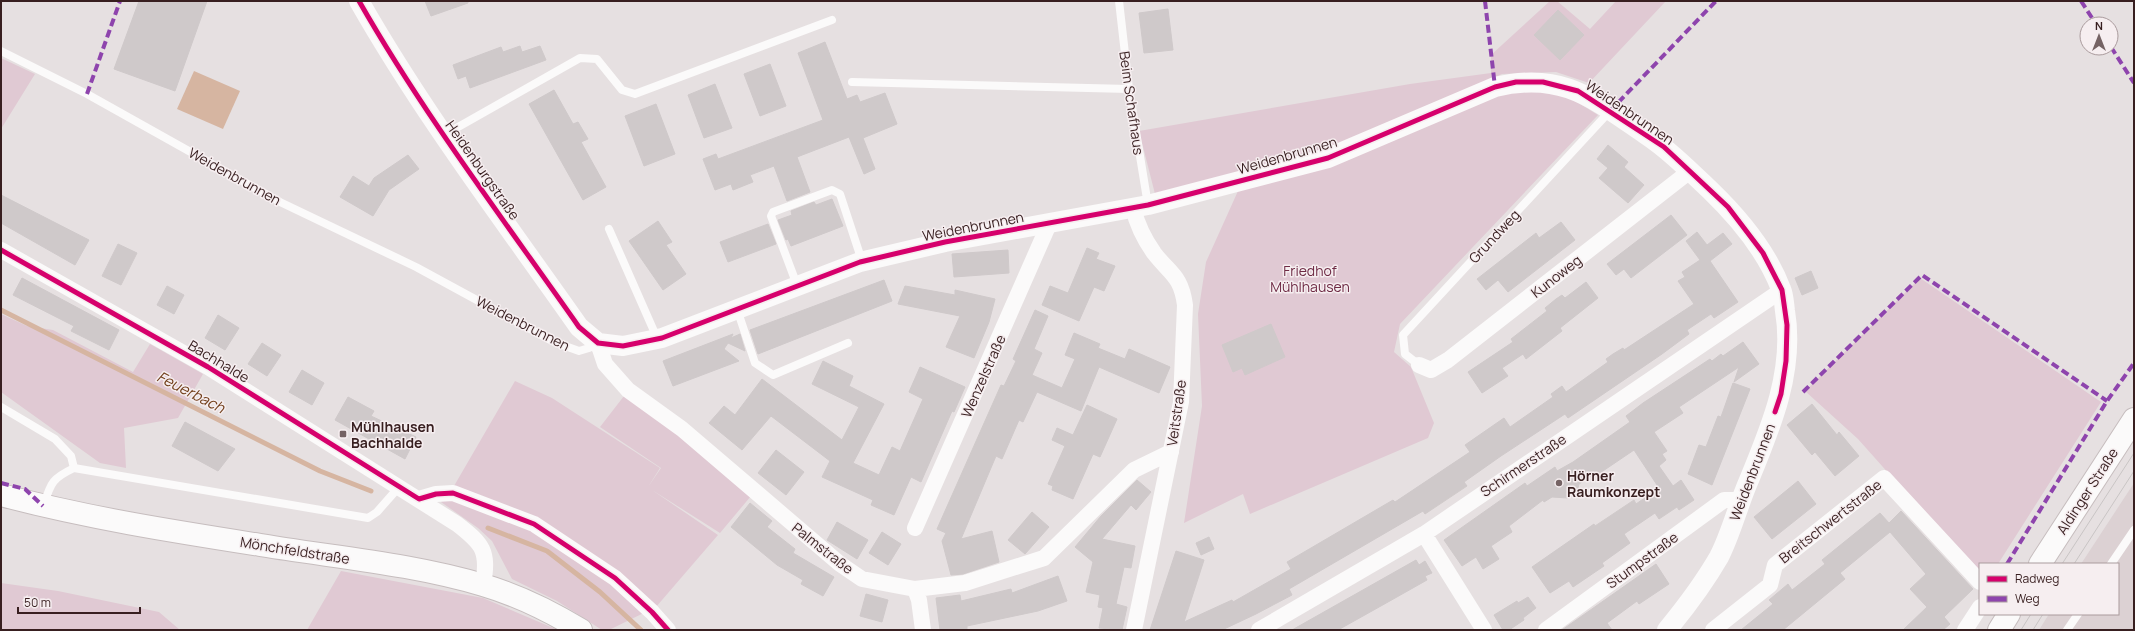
<svg xmlns="http://www.w3.org/2000/svg" width="2135" height="631" font-family="Manrope,sans-serif">
	<rect width="100%" height="100%" fill="#e6e0e1"/>
	<!-- built -->
	<path fill="#dcd1d3" d="M2134,483V630H2039L2049,614H2118V564H2081Z"/>
	<!-- green -->
	<path fill="#e0c9d3" d="M1550,1H1557L1590,29L1616,1H1666L1589,83L1556,72L1502,74L1342,145L1155,194L1139,131L1410,84L1491,73V55Z
		M1,58L35,74L1,129Z
		M1542,91L1572,99L1598,115L1400,324L1394,352L1411,367L1434,423L1428,438L1250,514L1243,494L1184,523L1202,406L1198,314L1206,262L1238,191L1500,92Z
		M1920,278L2101,402L1998,564H1980V576L1858,439L1805,391Z
		M1,314L27,326L53,330L133,372L150,344L203,374L178,418L124,428L126,468L100,463L1,392Z
		M515,381L552,398L660,468L648,487L661,468L600,427L624,396L679,434L751,496L720,533L652,490L718,535L656,607L609,630H602L557,601L512,579L492,541L478,528L441,502L454,486Z
		M341,571L483,598L558,630H307Z
		M1,583L58,591L159,612L180,630H1Z"/>
	<!-- water -->
	<path fill="#d6b5a1" d="M194,71L240,91L223,129L177,109Z"/>
	<g fill="none" stroke-linecap="round" stroke-linejoin="round">
		<!-- stream -->
		<path stroke="#d6b5a1" stroke-width="5" d="M1,310L320,471L371,491
			M488,528L547,551L600,592L641,630"/>
	</g>
	<!-- building -->
	<path fill="#cfc9ca" stroke="#cfc9ca" d="M139,1H207L175,91L114,69Z
		M425,1H468V3L431,16Z
		M1168,9L1173,50L1144,53L1139,13Z
		M1558,10L1584,35L1560,60L1534,35Z
		M825,42L847,99L857,95L860,102L885,93L897,124L863,138L875,169L864,174L849,137L797,157L810,192L787,201L774,166L750,175L753,182L733,190L731,184L715,190L703,159L716,154L718,159L823,120L798,53Z
		M520,46L522,52L540,46L546,60L470,88L466,76L458,79L453,65L501,47L503,52Z
		M770,64L786,106L760,116L744,74Z
		M715,84L732,128L704,138L688,95Z
		M554,90L573,124L578,122L588,139L581,142L606,187L583,200L529,104Z
		M656,104L675,154L644,166L625,116Z
		M1608,145L1628,162L1624,167L1644,185L1628,203L1599,178L1608,168L1597,159Z
		M408,155L419,169L389,190L373,216L340,197L353,176L369,186L374,178Z
		M1,195L89,240L75,265L1,223Z
		M832,199L843,226L791,246L788,239L786,240L778,220L792,215L791,211L814,202L816,205Z
		M1671,215L1687,235L1631,278L1624,269L1616,275L1607,264Z
		M658,221L672,242L666,245L686,274L663,290L629,241Z
		M1561,222L1575,240L1508,292L1498,280L1486,290L1477,279L1536,233L1539,238Z
		M768,224L776,244L728,262L720,242Z
		M1697,232L1707,245L1723,233L1732,244L1710,261L1738,302L1714,318L1711,314L1687,330L1689,334L1662,354L1568,418L1565,414L1501,456L1464,482L1467,486L1425,514L1423,511L1289,589L1292,595L1256,614L1222,630H1150L1176,551L1204,560L1184,622L1232,600L1233,602L1291,569L1287,562L1393,500L1395,502L1470,452L1465,445L1504,418L1510,427L1553,397L1551,394L1562,386L1566,392L1608,362L1606,359L1613,354L1623,348L1624,350L1694,304L1678,281L1685,277L1682,272L1700,260L1686,241Z
		M118,244L137,253L121,285L102,276Z
		M1087,248L1099,253L1096,259L1115,266L1104,291L1094,287L1079,321L1042,305L1050,286L1068,293Z
		M1008,250L1009,273L954,277L952,254Z
		M1811,271L1818,288L1802,295L1795,278Z
		M22,278L119,330L109,350L71,331L74,326L13,295Z
		M884,280L892,301L758,354L750,330Z
		M1586,282L1598,298L1560,328L1562,331L1526,359L1523,354L1502,368L1508,376L1482,393L1468,372L1513,342L1511,339L1547,311L1545,308L1556,299L1562,295L1565,298Z
		M167,286L184,295L174,314L157,305Z
		M905,286L955,295V290L995,299L989,322L974,358L946,347L960,316L898,304Z
		M1035,310L1048,316L1034,349L1042,353L1032,375L1062,388L1075,359L1065,355L1074,333L1100,344L1098,348L1125,359L1129,349L1170,367L1159,393L1099,367L1081,411L1037,392L1023,422L1019,420L1002,459L996,456L961,539L992,531L999,562L963,574L951,575L942,541L946,533L937,529L1001,385L1004,386L1016,361L1013,359Z
		M218,315L239,328L225,350L205,338Z
		M1271,324L1285,357L1245,375L1242,368L1233,372L1222,345Z
		M733,334L731,338L740,334L745,351L728,343L724,349L739,361L673,386L663,361Z
		M1743,342L1759,364L1734,382L1739,367L1679,407L1683,413L1654,432L1667,451L1662,454L1666,460L1659,466L1673,486L1681,480L1694,500L1679,510L1677,507L1659,519L1655,513L1624,534L1630,543L1602,563L1604,566L1573,587L1569,581L1550,593L1532,567L1594,524L1595,526L1634,500L1636,504L1659,488L1634,450L1597,475L1595,473L1579,484L1577,492L1568,498L1552,497L1544,502L1543,500L1509,526L1512,532L1491,546L1499,559L1483,569L1476,557L1462,566L1444,540L1525,483L1527,486L1555,467L1557,471L1573,462L1630,422L1626,416L1643,403L1710,359L1712,361L1721,354L1723,356Z
		M262,343L281,355L267,376L248,364Z
		M823,361L853,376L849,386L884,404L853,463L879,475L892,447L900,451L923,399L909,392L920,367L965,387L954,412L952,411L921,482L911,477L894,515L871,505L873,500L822,477L830,461L771,416L742,450L709,423L724,406L735,415L762,379L842,440L859,407L812,384Z
		M302,370L324,383L312,405L289,392Z
		M1733,383L1750,389L1712,485L1688,474L1699,445L1706,447L1718,416L1721,417Z
		M348,397L374,411L371,416L416,437L405,459L335,420Z
		M1812,404L1837,435L1839,432L1859,456L1835,476L1815,452L1812,455L1787,425Z
		M1087,405L1117,419L1100,457L1093,454L1073,499L1052,490L1053,486L1048,484L1065,446L1052,440L1057,428L1073,435Z
		M185,422L235,449L218,471L172,446Z
		M776,450L804,472L786,495L758,473Z
		M1137,480L1151,492L1136,510L1131,505L1102,539L1135,546L1131,568L1124,567L1116,604L1127,607L1122,630L1099,628L1103,608L1098,607L1100,595L1086,592L1093,562L1075,547L1101,516Z
		M1798,481L1816,504L1772,539L1754,517Z
		M750,503L772,521L767,527L795,549L793,553L834,577L823,596L801,584L803,580L777,565L731,527Z
		M1901,511L1973,589L1944,617L1950,624L1943,630H1903L1927,607L1910,589L1926,574L1890,532L1840,573L1845,579L1783,630H1741L1773,604L1769,600L1788,584L1792,590L1825,564L1822,560L1880,513L1889,523Z
		M1032,512L1049,527L1025,554L1008,540Z
		M837,522L868,540L857,559L827,540Z
		M882,532L901,544L888,565L869,553Z
		M1209,537L1214,549L1201,555L1196,543Z
		M1416,560L1419,565L1425,561L1432,573L1425,576L1427,580L1388,602L1338,630H1292Z
		M1656,564L1669,584L1639,604L1637,601L1607,623L1612,630H1562Z
		M1058,576L1067,601L1038,611L967,626V630H940L936,598L960,595L961,601L1011,589L1012,593Z
		M866,594L888,600L882,622L860,616Z
		M1528,597L1536,608L1523,618L1524,620L1509,630H1503L1494,615L1517,601L1518,603Z"/>
	<g fill="none" stroke-linecap="round" stroke-linejoin="round">
		<!-- secondary casing -->
		<g stroke="#c6bdbe" stroke-width="24">
			<path id="secondary" d="M1,495C95,520 191,534 286,549C352,559 419,566 483,585C517,595 550,611 581,630
				M2040,564L2134,419
				M1999,630L2009,614"/>
		</g>
		<!-- service -->
		<path stroke="#fbfafa" stroke-width="8" d="M1119,1L1129,89L1148,205
			M1,51L87,94L280,202L416,267L554,342L579,351L589,348L597,344
			M852,82L1129,89
			M444,135L580,58L597,59L622,90L635,94L832,20
			M609,229L657,338
			M797,285L771,216L773,212L832,190L840,194L862,261
			M737,309L755,363L773,375L848,343
			M1419,365L1405,354L1403,335L1610,111
			M1,407L55,439L71,456L74,468
			M44,504C51,482 53,478 74,468L368,518L377,512L399,487
			M2111,564L2134,530
			M2067,630L2078,614"/>
		<!-- minor -->
		<path stroke="#fbfafa" stroke-width="16" d="M1133,208C1137,224 1144,239 1154,253C1170,274 1181,275 1185,305L1181,402L1134,630
			M1,250L208,367L457,524C483,544 489,551 483,585
			M598,343L605,364L628,390L682,429L840,564L862,579L915,589L965,583L1044,558L1134,470L1171,452
			M1419,365L1431,370L1448,360L1690,171
			M419,499L436,494L453,493L534,524L615,578L652,612L668,630
			M915,528L1049,224
			M1424,534L1484,630
			M915,589L919,600L923,630
			M1259,630L1424,534L1782,290
			M1546,630L1724,500H1740
			M1713,630L1770,585L1775,565L1884,478L1980,582
			M1965,630L1980,607"/>
		<!-- tertiary -->
		<path stroke="#fbfafa" stroke-width="20" d="M359,1C424,115 504,220 579,327L598,343L623,346L662,338L860,262L945,242L1148,205L1328,158L1495,87C1562,71 1592,98 1645,134C1669,150 1689,170 1710,190C1738,217 1767,252 1781,289C1784,296 1784,304 1785,311C1795,370 1771,427 1749,480C1738,505 1731,534 1719,557C1704,583 1686,607 1667,630"/>
		<!-- secondary -->
		<use href="#secondary" stroke="#fbfafa" stroke-width="22"/>
		<!-- tram -->
		<path stroke="#c9c5c5" stroke-width="1" d="M2062,564L2134,453
			M2074,564L2134,471
			M2021,630L2031,614
			M2033,630L2043,614"/>
		<!-- quiet -->
		<path stroke="#8e44ad" stroke-width="4" stroke-dasharray="8 4" stroke-linecap="butt" d="M1485,1L1495,87
			M2081,1L2096,24
			M2111,47L2134,83
			M87,94L120,1
			M1610,111L1716,1
			M1803,392L1922,275L2107,401
			M1,483L25,489L43,506
			M2007,564L2107,401L2134,363"/>
		<!-- cycleway casing -->
		<g stroke="#f6eef0" stroke-width="8">
			<path id="cycleway" d="M359,1C424,115 504,220 579,327L598,343L623,346L662,338L860,262L945,242L1148,205L1328,158L1495,87L1516,82H1543L1578,91L1664,147L1728,207L1763,253L1782,290L1787,325L1786,361L1781,394L1775,412
				M1,250L208,367L419,499L436,494L453,493L534,524L615,578L652,612L668,630"/>
		</g>
		<!-- cycleway -->
		<use href="#cycleway" stroke="#d6006c" stroke-width="5"/>
	</g>
	<!-- markers -->
	<g fill="#756364" stroke="#f6eef0" stroke-width="1.5">
		<rect x="339" y="430" width="8" height="8" rx="2"/>
		<circle cx="1559" cy="483" r="4"/>
	</g>
	<g text-anchor="middle" dominant-baseline="central" stroke-width="3" stroke-linejoin="round" paint-order="stroke">
		<!-- street labels -->
		<g font-size="14" fill="#381f20" stroke="#f6eef0">
			<text transform="translate(1132 103) rotate(82)">Beim Schafhaus</text>
			<text transform="translate(1630 112) rotate(34)">Weidenbrunnen</text>
			<text transform="translate(1287 155) rotate(-16)">Weidenbrunnen</text>
			<text transform="translate(483 170) rotate(55)">Heidenburgstraße</text>
			<text transform="translate(235 176) rotate(29)">Weidenbrunnen</text>
			<text transform="translate(973 226) rotate(-11)">Weidenbrunnen</text>
			<text transform="translate(1494 236) rotate(-47)">Grundweg</text>
			<text transform="translate(1556 276) rotate(-38)">Kunoweg</text>
			<text transform="translate(523 323) rotate(27)">Weidenbrunnen</text>
			<text transform="translate(219 361) rotate(31)">Bachhalde</text>
			<text transform="translate(983 376) rotate(-66)">Wenzelstraße</text>
			<text transform="translate(1176 413) rotate(-82)">Veitstraße</text>
			<text transform="translate(1523 465) rotate(-34)">Schirmerstraße</text>
			<text transform="translate(1752 472) rotate(-69)">Weidenbrunnen</text>
			<text transform="translate(2087 491) rotate(-57)">Aldinger Straße</text>
			<text transform="translate(1830 521) rotate(-38)">Breitschwertstraße</text>
			<text transform="translate(823 548) rotate(38)">Palmstraße</text>
			<text transform="translate(295 550) rotate(9)">Mönchfeldstraße</text>
			<text transform="translate(1642 560) rotate(-36)">Stumpstraße</text>
		</g>
		<!-- park labels -->
		<g font-size="14" fill="#6e2a44" stroke="#f6eef0">
			<text x="1310" y="270">Friedhof<tspan x="1310" dy="16">Mühlhausen</tspan></text>
		</g>
		<!-- poi labels -->
		<g font-size="14" font-weight="bold" fill="#381f20" stroke="#f6eef0" text-anchor="start">
			<text x="351" y="426">Mühlhausen<tspan x="351" dy="16">Bachhalde</tspan></text>
			<text x="1567" y="475">Hörner<tspan x="1567" dy="16">Raumkonzept</tspan></text>
		</g>
		<!-- water labels -->
		<g font-size="15" font-style="italic" fill="#723f1b" stroke="#f6eef0">
			<text transform="translate(191 392) rotate(27)">Feuerbach</text>
		</g>
	</g>
	<!-- border -->
	<rect width="2135" height="631" fill="none" stroke="#381f20" stroke-width="4"/>
	<!-- legend -->
	<rect x="1979" y="563" width="140" height="52" fill="#f6eef0" stroke="#aa9b9d"/>
	<rect x="1987" y="576" width="20" height="6" fill="#d6006c" stroke="#aa9b9d"/>
	<text x="2015" y="583" font-size="12" fill="#381f20">Radweg</text>
	<rect x="1987" y="596" width="20" height="6" fill="#8e44ad" stroke="#aa9b9d"/>
	<text x="2015" y="603" font-size="12" fill="#381f20">Weg</text>
	<!-- north arrow -->
	<g transform="translate(2099 36)"><circle r="19" fill="#f6eef0" stroke="#aa9b9d"/>
	<path d="M0-3L7 15L0 10L-7 15Z" fill="#756364"/>
	<text y="-6" font-size="11" font-weight="bold" text-anchor="middle" fill="#381f20">N</text>
	</g>
	<!-- scale -->
	<path d="M18 607v6h122v-6" fill="none" stroke="#381f20" stroke-width="2"/>
	<text x="24" y="607" font-size="12" fill="#381f20" stroke="#f6eef0" stroke-width="3" paint-order="stroke">50 m</text>
</svg>
